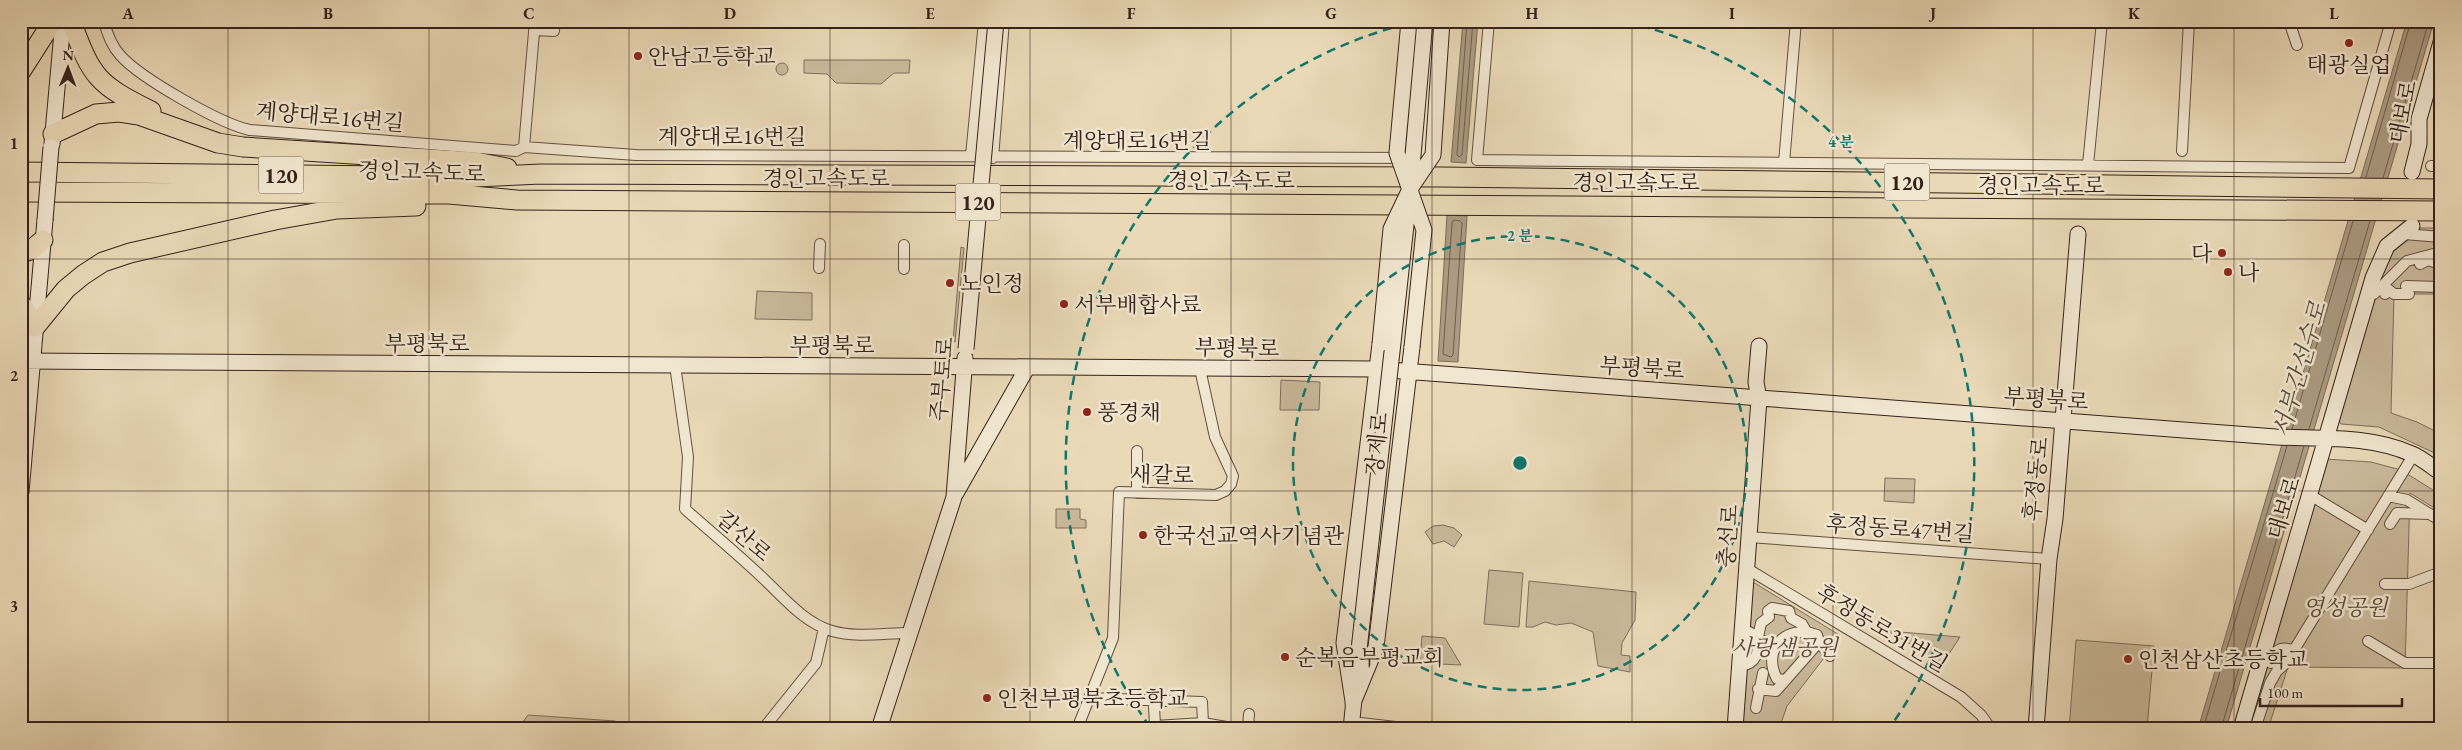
<svg xmlns="http://www.w3.org/2000/svg" width="2462" height="750" font-family="'EB Garamond','Noto Serif KR',serif">
	<rect width="100%" height="100%" fill="#ead9b7"/>
	<filter id="stains"><feTurbulence type="fractalNoise" baseFrequency=".004" numOctaves="4"/><feColorMatrix values="0 0 0 0 .2 0 0 0 0 .09 0 0 0 0 .02 0 0 0 .5 -.17"/></filter>
	<radialGradient id="worn" r=".72"><stop offset=".6" stop-color="#630" stop-opacity="0"/><stop offset="1" stop-color="#630" stop-opacity=".3"/></radialGradient>
	<!-- green -->
	<path fill="#cbba9c" stroke="#806e5b" d="M804,60H910L909,73H894L881,84L836,83L827,74L804,73Z
		M776 69a6 6 0 1 1 12 0a6 6 0 1 1-12 0Z
		M2417,228H2441V294H2394L2391,413L2417,422L2441,434V456L2379,427L2341,424L2338,420L2386,256Z
		M961,247L964,248L955,342L953,341Z
		M757,291L812,293V320L755,319Z
		M1281,380L1320,382L1319,410H1280Z
		M2325,459L2371,462L2401,470L2441,495V512L2410,493L2405,668L2288,667L2268,729H2245Z
		M1885,478L1915,479L1914,503L1884,501Z
		M1056,509H1080V519L1086,520V528H1056Z
		M1443,525L1454,528L1462,535L1454,547L1444,541L1433,544L1425,532L1433,526Z
		M1489,570L1523,573L1519,627L1484,624Z
		M1529,581L1636,592L1635,620L1622,643L1621,655L1630,656V672L1598,666L1593,632L1571,623L1556,625L1545,622L1533,627H1526Z
		M1753,582L1841,636L1787,706L1779,729H1741Z
		M1888,631L1960,637L1943,663Z
		M1422,636L1445,638L1461,665L1420,663Z
		M2076,640L2154,646L2147,729H2069Z
		M528,715L615,721L632,729H518Z"/>
	<!-- water -->
	<path fill="#ac9b82" stroke="#7c6b58" d="M1463,21H1478L1466,163L1451,162Z
		M2407,21H2434L2226,729H2198Z
		M1447,215L1467,216L1458,362L1438,361Z"/>
	<g fill="none" stroke-linecap="round" stroke-linejoin="round">
		<!-- shore -->
		<path stroke="#705e4e" stroke-width="1" d="M1467,21L1457,155L1459,157L1462,155L1473,21
			M2366,177L2411,21
			M2383,178L2429,21
			M1454,220L1460,221L1462,223L1453,355L1451,357L1443,354L1452,223Z
			M2292,429L2353,221
			M2309,429L2370,221
			M2203,729L2287,446
			M2221,729L2304,446"/>
		<!-- street casing -->
		<g stroke="#625041" stroke-width="12">
			<path id="street" d="M104,21C107,34 112,46 120,55C140,78 221,124 250,130L516,151L524,147L636,155L1423,158L1433,21
				M1489,21L1477,160L2349,168L2391,21
				M1744,21L1796,23
				M2289,21L2297,45
				M21,26L26,21
				M535,30L554,31L555,21
				M524,147L535,21
				M2182,151L2189,21
				M971,156L984,21
				M993,158L1004,21
				M1405,158L1413,75
				M1784,163L1796,21
				M2088,165L2102,21
				M2431,166H2441
				M2404,234L2441,237
				M904,245V269
				M2420,264L2428,260L2437,263L2441,259
				M819,268L820,244
				M2374,294L2407,261L2441,252
				M2385,294L2389,290L2394,294H2409L2406,286L2441,287
				M675,365L688,457L685,509C712,533 740,556 766,581C786,600 805,623 832,631C856,638 885,633 909,633
				M1137,493V451
				M2310,495L2368,530
				M2388,496L2407,500L2441,521
				M2390,524L2397,513L2430,514
				M1749,537L2049,559
				M1746,568L1961,697L1981,715L1991,729
				M2385,584H2409L2441,572
				M2368,641L2405,663H2439
				M1775,648L1767,645L1758,637L1761,623L1769,617L1768,611L1772,608L1789,611L1791,618L1802,624L1806,631
				M2271,663C2274,650 2281,645 2294,651
				M1740,666C1757,664 1759,652 1758,637L1742,628
				M1785,680L1777,679C1761,649 1787,623 1817,635L1819,642L1830,656
				M1758,689L1776,691L1819,642
				M1089,698L1202,702L1203,723L1238,729
				M1154,706L1155,726L1203,723
				M1756,708L1763,673
				M1352,722L1413,729
				M763,729L816,663L824,628
				M1077,729L1113,638L1119,492L1216,495L1225,491L1231,484L1233,476L1215,437L1200,369
				M1248,729L1249,714
				M2255,729L2270,683L2277,671L2286,663L2414,454"/>
		</g>
		<!-- secondary casing -->
		<g stroke="#34221a" stroke-width="17">
			<path id="secondary" d="M52,144L63,21
				M2412,172L2419,144V119L2441,42
				M21,361L1376,369L2276,437C2321,439 2371,435 2412,454C2422,458 2432,467 2441,473
				M21,492L45,220
				M956,493L1027,368
				M1353,701L1344,643L1380,344
				M1353,703L1376,647L1412,347
				M879,729L954,497L965,358
				M1351,729L1359,650
				M1735,729L1759,399L1756,382L1759,346
				M2036,729L2049,559L2055,519L2078,234
				M2241,729L2373,278L2387,246L2412,226"/>
		</g>
		<!-- highway casing -->
		<g stroke="#34221a" stroke-width="21">
			<path id="highway" d="M71,21C92,78 97,84 151,111
				M21,71L53,21
				M53,134L96,114L119,112L139,115L218,143L243,147L476,162L507,168
				M21,172L474,177L541,174L1440,177L2441,189
				M21,192L449,194L517,200L2441,211
				M21,253L31,250L43,240
				M21,304L35,327L66,289L83,275L103,262L130,253L275,220L337,209L416,206"/>
		</g>
		<!-- street -->
		<use href="#street" stroke="#f1e6d0" stroke-width="10"/>
		<!-- secondary -->
		<use href="#secondary" stroke="#f1e6d0" stroke-width="15"/>
		<!-- highway -->
		<use href="#highway" stroke="#ead9b7" stroke-width="19"/>
		<!-- secondary-bridge casing -->
		<g stroke="#34221a" stroke-width="17" stroke-linecap="butt">
			<path id="secondary-bridge" d="M1409,21L1397,153L1424,230L1412,347
				M45,220L51,147
				M1380,344L1391,229L1410,189L1433,155L1442,21
				M966,349L996,21
				M1359,650L1410,189L1425,21"/>
		</g>
		<!-- secondary-bridge -->
		<use href="#secondary-bridge" stroke="#f1e6d0" stroke-width="15"/>
	</g>
	<!-- grid -->
	<path fill="none" stroke="#34221a" stroke-width="1" stroke-opacity="0.55" d="M228,21V729M429,21V729M629,21V729M830,21V729M1030,21V729M1231,21V729M1432,21V729M1632,21V729M1833,21V729M2033,21V729M2234,21V729M21,259H2441M21,491H2441"/>
	<!-- distance rings -->
	<g fill="none" stroke="#0f766e" stroke-width="2.5" stroke-dasharray="9 6">
		<circle cx="1520" cy="463" r="227"/>
		<path d="M1150 727A454 454 0 0 1 1414 22M1626 22A454 454 0 0 1 1890 727"/>
	</g>
	<!-- markers -->
	<g fill="#8f2418" stroke="#f1e6d0" stroke-width="2">
		<circle cx="2349" cy="43" r="5"/>
		<circle cx="638" cy="56" r="5"/>
		<circle cx="2222" cy="253" r="5"/>
		<circle cx="2228" cy="272" r="5"/>
		<circle cx="950" cy="283" r="5"/>
		<circle cx="1064" cy="304" r="5"/>
		<circle cx="1087" cy="412" r="5"/>
		<circle cx="1143" cy="535" r="5"/>
		<circle cx="1285" cy="657" r="5"/>
		<circle cx="2128" cy="659" r="5"/>
		<circle cx="987" cy="698" r="5"/>
	</g>
	<g text-anchor="middle" dominant-baseline="central" stroke-width="5" stroke-linejoin="round" paint-order="stroke">
		<!-- shield labels -->
		<g fill="#f1e6d0" stroke="#6d5d51" stroke-width="1">
			<rect x="258.5" y="156.5" width="45" height="37" rx="4"/>
			<rect x="1884.5" y="163.5" width="45" height="37" rx="4"/>
			<rect x="955.5" y="183.5" width="45" height="37" rx="4"/>
		</g>
		<g font-size="21" font-weight="bold" fill="#34221a">
			<text x="281" y="175">120</text>
			<text x="1907" y="182">120</text>
			<text x="978" y="202">120</text>
		</g>
		<!-- poi labels -->
		<g font-size="22" fill="#34221a" stroke="#f1e6d0" text-anchor="start">
			<text x="648" y="56">안남고등학교</text>
			<text x="2349" y="64" text-anchor="middle">태광실업</text>
			<text x="2212" y="253" text-anchor="end">다</text>
			<text x="2238" y="272">나</text>
			<text x="960" y="283">노인정</text>
			<text x="1074" y="304">서부배합사료</text>
			<text x="1097" y="412">풍경채</text>
			<text x="1153" y="535">한국선교역사기념관</text>
			<text x="1295" y="657">순복음부평교회</text>
			<text x="2138" y="659">인천삼산초등학교</text>
			<text x="997" y="698">인천부평북초등학교</text>
		</g>
		<!-- street labels -->
		<g font-size="22" fill="#34221a" stroke="#f1e6d0">
			<text transform="translate(2403 112) rotate(-79)">대보로</text>
			<text transform="translate(330 117) rotate(5)">계양대로16번길</text>
			<text x="732" y="136">계양대로16번길</text>
			<text x="1137" y="140">계양대로16번길</text>
			<text transform="translate(422 172) rotate(2)">경인고속도로</text>
			<text x="826" y="178">경인고속도로</text>
			<text x="1231" y="180">경인고속도로</text>
			<text x="1636" y="182">경인고속도로</text>
			<text x="2041" y="185">경인고속도로</text>
			<text x="427" y="343">부평북로</text>
			<text x="832" y="345">부평북로</text>
			<text transform="translate(1237 348) rotate(1)">부평북로</text>
			<text transform="translate(1642 368) rotate(4)">부평북로</text>
			<text transform="translate(942 379) rotate(-85)">주부토로</text>
			<text transform="translate(2046 399) rotate(4)">부평북로</text>
			<text transform="translate(1377 444) rotate(-84)">장제로</text>
			<text transform="translate(1162 475) rotate(1)">새갈로</text>
			<text transform="translate(2036 479) rotate(-84)">후정동로</text>
			<text transform="translate(2284 508) rotate(-73)">대보로</text>
			<text transform="translate(1900 529) rotate(4)">후정동로47번길</text>
			<text transform="translate(744 536) rotate(41)">갈산로</text>
			<text transform="translate(1728 536) rotate(-86)">충선로</text>
			<text transform="translate(1882 628) rotate(31)">후정동로31번길</text>
		</g>
		<!-- park labels -->
		<g font-size="22" font-style="italic" fill="#5a483a" stroke="#f1e6d0">
			<text x="2345" y="607">영성공원</text>
			<text x="1785" y="647">사랑샘공원</text>
		</g>
		<!-- water labels -->
		<g font-size="24" font-style="italic" fill="#5e4c3e" stroke="#f1e6d0">
			<text transform="translate(2299 369) rotate(-74)">서부간선수로</text>
		</g>
	</g>
	<circle cx="1520" cy="463" r="8" fill="#0f766e" stroke="#f1e6d0" stroke-width="2.5"/>
	<g font-size="15" text-anchor="middle" font-weight="bold" fill="#0f766e" stroke="#f1e6d0" stroke-width="5" stroke-linejoin="round" paint-order="stroke">
		<text x="1841" y="147">4 분</text>
		<text x="1520" y="241">2 분</text>
	</g>
	<!-- margin -->
	<rect width="2462" height="750" fill="none" stroke="#ead9b7" stroke-width="55"/>
	<!-- north arrow -->
	<g transform="translate(68 68) rotate(1)" stroke="#f1e6d0" stroke-width="4" paint-order="stroke">
	<path d="M0-4L9 19L0 12L-9 19Z" fill="#34221a"/>
	<text y="-8" font-size="14" font-weight="bold" text-anchor="middle" fill="#34221a">N</text>
	</g>
	<!-- scale -->
	<path d="M2260 698v8h142v-8" fill="none" stroke="#34221a" stroke-width="2.5"/>
	<text x="2267" y="698" font-size="15" fill="#34221a" stroke="#f1e6d0" stroke-width="4" paint-order="stroke">100 m</text>
	<rect x="28" y="28" width="2406" height="694" fill="none" stroke="#34221a" stroke-width="2"/>
	<g font-size="16" text-anchor="middle" font-weight="bold" fill="#34221a">
		<text x="128" y="19">A</text>
		<text x="328" y="19">B</text>
		<text x="529" y="19">C</text>
		<text x="730" y="19">D</text>
		<text x="930" y="19">E</text>
		<text x="1131" y="19">F</text>
		<text x="1331" y="19">G</text>
		<text x="1532" y="19">H</text>
		<text x="1732" y="19">I</text>
		<text x="1933" y="19">J</text>
		<text x="2134" y="19">K</text>
		<text x="2334" y="19">L</text>
		<text x="14" y="149">1</text>
		<text x="14" y="381">2</text>
		<text x="14" y="612">3</text>
	</g>
	<rect width="100%" height="100%" filter="url(#stains)"/>
	<rect width="100%" height="100%" fill="url(#worn)"/>
</svg>
